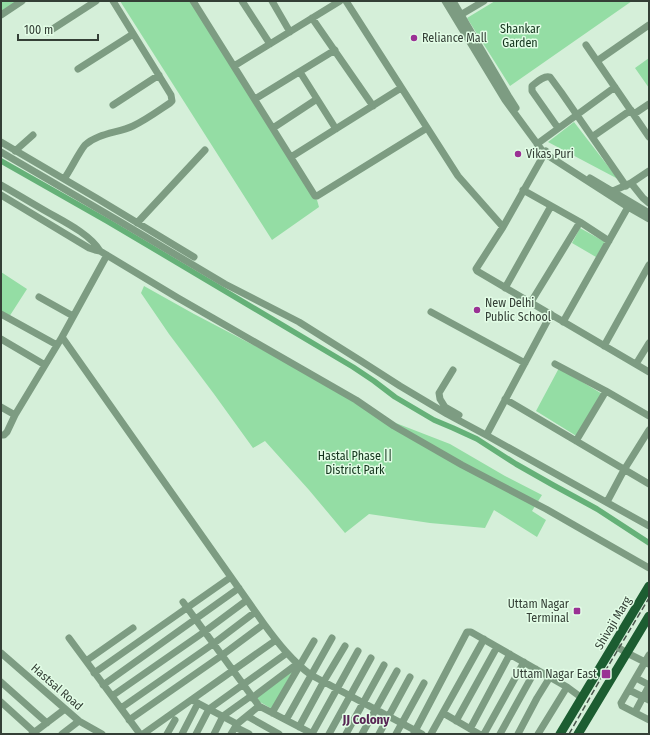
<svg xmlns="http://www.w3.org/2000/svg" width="650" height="735" font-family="'Fira Sans Condensed',sans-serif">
	<rect width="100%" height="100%" fill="#d5efd9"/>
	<!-- green -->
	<path fill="#94dda4" d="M1,1H18L1,13Z
		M120,1H191L317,200L319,207L272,240Z
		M495,1H632L510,86L467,18Z
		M649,58V88L635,68Z
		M574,122L618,179L548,142Z
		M580,228L605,242L596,257L572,243Z
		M1,272L27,289L9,317L1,312Z
		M144,286L194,314L282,360L336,390L370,413L450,444L505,476L542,495L532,511L546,520L537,537L494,510L485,528L430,523L369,514L345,533L309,490L265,441L253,448L214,394L169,334L141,293Z
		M559,368L604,395L578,437L536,411Z
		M293,670L272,709L255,699Z"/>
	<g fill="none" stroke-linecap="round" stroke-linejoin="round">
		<!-- canal -->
		<path stroke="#65b178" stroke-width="5.5" d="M1,161L107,221L353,367L374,381L395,397L434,420L453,428L477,439L516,464L553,485L597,509L649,543"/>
		<!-- minor -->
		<path stroke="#7d9c82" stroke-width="7" d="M193,1L315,196H317L427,128
			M242,1L270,44
			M272,1L290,32
			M346,1L458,176L503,227
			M445,1L505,100L544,153L628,207L649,219
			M453,1L509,97L516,108
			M1,15L22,1
			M457,17L484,1
			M312,18L373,106
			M48,32L96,1
			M586,45L649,137
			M597,61L649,25
			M234,66L340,1
			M78,69L133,34
			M300,72L336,129
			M255,99L335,50
			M113,105L159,75
			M634,114L649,104
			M273,128L317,99
			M558,128L532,91V86C537,82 544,75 550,77L561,92L626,186
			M592,137L631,110
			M1,142L98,199L194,257
			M537,144L615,87
			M15,151L33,135
			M546,151L503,227L476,269L477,271L649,372
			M1,152L119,221L225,284L299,322L361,361L400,386L447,414L486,435L649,526
			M291,157L401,88
			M590,178L649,213
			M64,179C70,171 79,152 85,145C98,133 118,133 133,126C146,120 158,111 170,103L172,101L171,95L113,1
			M631,183L643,198L649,203
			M1,185C17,194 33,204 49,213C65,222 91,235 100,251L178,298L356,400L394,426L462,465L546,509L649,568
			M523,190L580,222L609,241
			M613,191L631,183L649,171
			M1,195L89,248L95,250L100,251
			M137,223L205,150
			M107,255L62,337L264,624C278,643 292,661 311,675L422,734
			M505,288L551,206
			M39,297L73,316
			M531,302L580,222
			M431,312L525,363
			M1,314L57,345
			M563,322L628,207
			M1,339L45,365
			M604,346L649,265
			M555,364L606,391L649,416
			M636,364L649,343
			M453,370L439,393L440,399L445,407L459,415
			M505,399L649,484
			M1,407L15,415
			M488,432L551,314
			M1,435H4L7,432L15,415L62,337
			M576,441L606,391
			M608,500L624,470L649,430
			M183,602L259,706L313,734
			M69,638L140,734
			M614,645L627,653L649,664
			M1,653L79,721L102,734
			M649,655L621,703L622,706L649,720
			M86,661L133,628
			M94,673L231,577
			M636,678L649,685
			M1,682L47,723
			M103,685L239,588
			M629,690L649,700
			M112,696L204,632L247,600
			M252,698L297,664
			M192,700L237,724
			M1,702L34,732
			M121,708L213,644L255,612
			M635,712L649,686
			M272,713L314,641
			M443,713L479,734
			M247,716L279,734
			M129,720L221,656L264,624
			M286,720L332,638
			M456,721L497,647
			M235,727L249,734
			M299,727L324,681L345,646
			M470,729L510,654
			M414,733L467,632H471L567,687L582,698
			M32,734L65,709
			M62,734L79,721
			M143,734L276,640
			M167,734L175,720
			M182,734L198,703
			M196,734L209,709L287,653
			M214,734L223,716L251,696
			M231,734L237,724L259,706
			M312,734L358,651
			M329,734L371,658
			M346,734L384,665
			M362,734L397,671
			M379,734L410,677
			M396,734L424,683
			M431,734L484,639
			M484,734L524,662
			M500,734L536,669
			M518,734L537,698L550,677
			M538,734L567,687"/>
		<!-- major -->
		<path stroke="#1c5d31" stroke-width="9" d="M560,734L649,586
			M578,734L649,616"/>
		<!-- rail -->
		<path stroke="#49564c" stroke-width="1.5" stroke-dasharray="6 3" stroke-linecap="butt" d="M569,734L604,673L649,598"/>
	</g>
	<!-- markers -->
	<g fill="#9a3194" stroke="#e2fde6" stroke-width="1.5">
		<circle cx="414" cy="38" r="4"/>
		<circle cx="518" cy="154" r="4"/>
		<circle cx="477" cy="310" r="4"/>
		<rect x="573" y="607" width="8" height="8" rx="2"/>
		<rect x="601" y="669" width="10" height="10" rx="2"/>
	</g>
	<g text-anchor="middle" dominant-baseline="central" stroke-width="3" stroke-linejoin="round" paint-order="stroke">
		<!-- park labels -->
		<g font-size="12" fill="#12331b" stroke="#e2fde6">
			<text x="520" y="29">Shankar<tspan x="520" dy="14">Garden</tspan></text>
			<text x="355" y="456">Hastal Phase ||<tspan x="355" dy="14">District Park</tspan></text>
		</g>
		<!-- poi labels -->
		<g font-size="12" fill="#343f36" stroke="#e2fde6" text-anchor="start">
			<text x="422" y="38">Reliance Mall</text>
			<text x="526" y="154">Vikas Puri</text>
			<text x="485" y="303">New Delhi<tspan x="485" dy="14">Public School</tspan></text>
			<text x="569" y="604" text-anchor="end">Uttam Nagar<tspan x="569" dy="14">Terminal</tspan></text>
			<text x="597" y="674" text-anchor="end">Uttam Nagar East</text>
		</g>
		<!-- street labels -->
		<g font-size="12" fill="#343f36" stroke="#e2fde6">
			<text transform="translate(613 623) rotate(-59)">Shivaji Marg</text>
			<text transform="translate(57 687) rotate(41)">Hastsal Road</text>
		</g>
		<!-- neighbourhood labels -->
		<g font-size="13" font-weight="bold" fill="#582554" stroke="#e2fde6">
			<text x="366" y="719">JJ Colony</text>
		</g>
	</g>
	<!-- border -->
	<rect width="650" height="735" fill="none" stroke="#343f36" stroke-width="4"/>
	<!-- scale -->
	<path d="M18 34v6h80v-6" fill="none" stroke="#343f36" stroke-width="2"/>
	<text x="24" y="34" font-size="12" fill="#343f36" stroke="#e2fde6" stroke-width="3" paint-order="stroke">100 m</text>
</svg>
